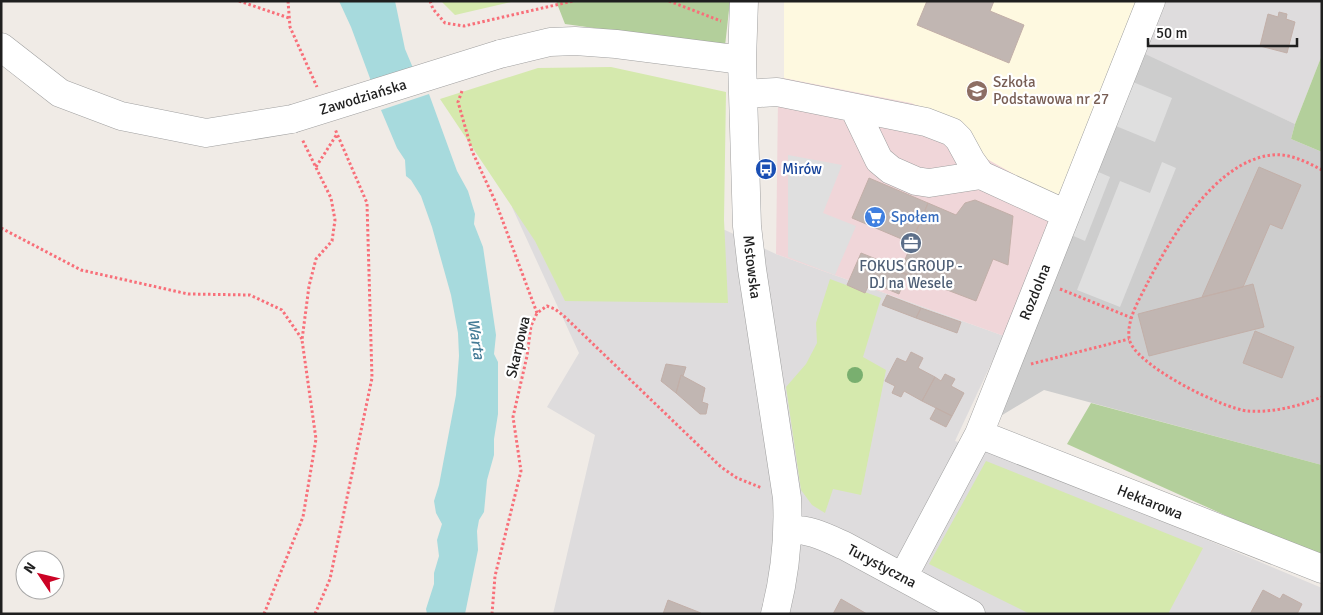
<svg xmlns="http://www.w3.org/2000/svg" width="1323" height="615" font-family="Signika,sans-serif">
	<rect width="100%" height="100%" fill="#f0ebe6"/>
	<!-- residential -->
	<path fill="#dedcdd" d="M1164,1H1322V55L1295,124L1143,54Z
		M512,207L725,230L776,254L1004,336L955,441L1031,466L1322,588V614H553L595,435L547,407L579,353Z"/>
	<!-- commercial -->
	<path fill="#f0d6d9" d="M784,78L911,103L959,121L1061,201L1004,336L776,254L778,100Z"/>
	<!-- education -->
	<path fill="#fef9e0" d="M784,1H1143L1061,201L987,159L959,121L911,103L784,78Z"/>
	<!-- religious -->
	<path fill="#cdcdcd" d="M1143,53L1295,124L1291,139L1322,152V465L1044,390L999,417Z"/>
	<!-- grass -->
	<path fill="#d5e9ad" d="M441,1H515L455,15Z
		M611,67L726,92L724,220L728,303L565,301L535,241L440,99L538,68Z
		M830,279L881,298L863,357L886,370L861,495L833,489L825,513L812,505L801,490L786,387L806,364L817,343L816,323Z
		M986,461L1203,548L1168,614H1030L929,564Z"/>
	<!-- forest -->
	<path fill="#b3cf9b" d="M556,1H730L725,46L565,24Z
		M1322,55V152L1291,139L1295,124Z
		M1091,403L1322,465V556L1311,554L1067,444Z"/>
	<!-- parking -->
	<path fill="#dfdfdf" d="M1128,80L1172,98L1155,142L1111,124Z
		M788,155L842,165L823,213L856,226L835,275L788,257Z
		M1162,162L1176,168L1120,307L1077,290L1120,181L1150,193Z
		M1094,170L1110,177L1085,241L1069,234Z"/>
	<!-- water -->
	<path fill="#a7dadd" d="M339,1H395L405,49L413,68L371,81L351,27Z
		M429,94L457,171L468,191L475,214L474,224L483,247L496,335L494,354L498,362V414L494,439V455L487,480L484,512L479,520L477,531L478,550L465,614H427L426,609L434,584V573L439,556L437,540L442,524L436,513L434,501L439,485L456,395L459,356L458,333L451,295L432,227L421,196L411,180L406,176L405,160L397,148L381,110Z"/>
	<!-- building -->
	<path fill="#c1b6b2" stroke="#c2afa8" d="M927,1H994L990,11L1024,25L1009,63L917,25Z
		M1279,12L1287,14L1286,19L1295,22L1287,53L1260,46L1268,14L1278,17Z
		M1259,167L1301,185L1282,229L1270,224L1243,287L1202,297Z
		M869,178L928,203L911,243L852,218Z
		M975,200L1013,216L1008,265L993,259L976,301L900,272L928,203L956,215L965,203Z
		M861,253L901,269L900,272L907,274L899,294L870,282L865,293L847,285Z
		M1253,284L1264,327L1149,356L1138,314Z
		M887,295L921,308L916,318L882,305Z
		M921,308L961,322L957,333L916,318Z
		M1255,331L1294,347L1282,378L1243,363Z
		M911,352L923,358L918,368L935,377L922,401L904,391L901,397L892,393L895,386L885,381L897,358L906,362Z
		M666,364L686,367L683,376L681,375L676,393L661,381Z
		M945,374L955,379L951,386L964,393L952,416L922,401L935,377L941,381Z
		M681,375L705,388L702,402L708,404L706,414H700L676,393Z
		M936,408L952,416L946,427L930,419Z
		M1263,590L1280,599L1283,594L1302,604L1297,614H1250Z
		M841,599L867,614H833Z
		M668,600L701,613V614H663Z"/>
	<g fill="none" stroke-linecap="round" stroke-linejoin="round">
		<!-- minor casing -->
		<g stroke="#a0a0a0" stroke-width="29">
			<path id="minor" d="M744,1L742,60L747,226L752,269L787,498C789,537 785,575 775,614
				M1,47L60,93L121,116L206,133L292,119
				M500,54L550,42L575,41L616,44L742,60
				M743,94L777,92L926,122L952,132L959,139L971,161L981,175L1066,214
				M854,108L879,160L891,170L916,181L929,183L981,175
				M979,434L1322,569
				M789,530C808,528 827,538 845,546L971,614
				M903,577L979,434L1151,1"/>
		</g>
		<!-- path -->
		<path stroke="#f86f79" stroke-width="3" stroke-dasharray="2.5 2.5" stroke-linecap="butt" d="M239,1L289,18
			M288,1L290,27L317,87
			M430,1L433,9L445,23L464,26L573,1
			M669,1L721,21
			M462,91L458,102L472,151L496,203L537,313
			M316,167L337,134
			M1322,170C1307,162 1289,153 1272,155C1215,161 1170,239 1147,284C1139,300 1127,319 1129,338C1132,364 1223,409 1248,411C1273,413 1299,406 1322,397
			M1,228L81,270L188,294L250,295L282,310L302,339
			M1060,289L1132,318
			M1031,364L1129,339
			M264,614L303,517L316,439L302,340L309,286L316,259L332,241L335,220L331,198L302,139
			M315,614L330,579L372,378L367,203L335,129
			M492,614L495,576L521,471L513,417L527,356L531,326L537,313L547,306L555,309L565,317L721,467L737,478L762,488"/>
		<!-- minor -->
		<use href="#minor" stroke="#fff" stroke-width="28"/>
		<!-- minor-bridge casing -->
		<g stroke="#a0a0a0" stroke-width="29" stroke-linecap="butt">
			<path id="minor-bridge" d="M292,119L500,54"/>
		</g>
		<!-- minor-bridge -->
		<use href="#minor-bridge" stroke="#fff" stroke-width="28"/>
	</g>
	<!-- trees -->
	<circle fill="#79af6f" cx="855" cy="375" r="8"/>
	<!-- icons -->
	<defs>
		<g id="school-disc" transform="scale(1.125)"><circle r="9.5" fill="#8d6e63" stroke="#fff"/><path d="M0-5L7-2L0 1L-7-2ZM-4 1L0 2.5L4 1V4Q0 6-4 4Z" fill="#fff"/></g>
		<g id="bus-disc" transform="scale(1.125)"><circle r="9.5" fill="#1a4fb4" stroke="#fff"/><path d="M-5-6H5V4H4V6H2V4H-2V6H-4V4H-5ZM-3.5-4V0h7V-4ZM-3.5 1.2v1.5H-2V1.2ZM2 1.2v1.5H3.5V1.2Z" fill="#fff"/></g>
		<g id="supermarket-disc" transform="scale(1.125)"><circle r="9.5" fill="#3f7fe0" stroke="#fff"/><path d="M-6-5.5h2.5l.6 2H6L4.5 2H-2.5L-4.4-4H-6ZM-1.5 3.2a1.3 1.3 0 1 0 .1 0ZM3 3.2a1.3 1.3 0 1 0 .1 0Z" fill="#fff"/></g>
		<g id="office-disc" transform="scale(1.125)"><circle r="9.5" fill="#5c6f8a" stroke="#fff"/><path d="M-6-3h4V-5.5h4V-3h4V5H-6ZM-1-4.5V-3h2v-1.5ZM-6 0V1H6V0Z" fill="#fff"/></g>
	</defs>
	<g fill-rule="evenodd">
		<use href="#school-disc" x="977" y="91"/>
		<use href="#bus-disc" x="766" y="169"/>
		<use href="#supermarket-disc" x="875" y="217"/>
		<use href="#office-disc" x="911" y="243"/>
	</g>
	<g text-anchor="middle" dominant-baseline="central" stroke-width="4.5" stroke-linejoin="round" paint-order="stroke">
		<!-- education labels -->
		<g font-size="15" fill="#785e54" stroke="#fff" text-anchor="start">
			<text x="993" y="82">Szkoła<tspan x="993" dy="17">Podstawowa nr 27</tspan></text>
		</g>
		<!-- street labels -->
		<g font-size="15" fill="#1f1f1f" stroke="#fff">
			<text transform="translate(363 97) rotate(-17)">Zawodziańska</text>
			<text transform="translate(752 267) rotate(83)">Mstowska</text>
			<text transform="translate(1035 292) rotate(-68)">Rozdolna</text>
			<text transform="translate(518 347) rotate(-77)">Skarpowa</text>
			<text transform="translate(1150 502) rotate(22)">Hektarowa</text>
			<text transform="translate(882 566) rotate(28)">Turystyczna</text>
		</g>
		<!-- transit labels -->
		<g font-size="15" fill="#164399" stroke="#fff" text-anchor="start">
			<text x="782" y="169">Mirów</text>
		</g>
		<!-- shop labels -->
		<g font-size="15" fill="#366cbe" stroke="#fff" text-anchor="start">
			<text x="891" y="217">Społem</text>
		</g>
		<!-- service labels -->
		<g font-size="15" fill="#4e5e75" stroke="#fff">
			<text x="911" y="266">FOKUS GROUP -<tspan x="911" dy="17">DJ na Wesele</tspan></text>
		</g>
		<!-- water labels -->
		<g font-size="16" font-style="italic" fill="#447b96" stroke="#fff">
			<text transform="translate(476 339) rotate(81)">Warta</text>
		</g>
	</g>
	<!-- border -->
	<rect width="1323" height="615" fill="none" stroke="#1f1f1f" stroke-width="5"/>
	<!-- north arrow -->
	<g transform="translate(40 575) rotate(305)"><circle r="24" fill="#ffffff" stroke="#a5a5a5"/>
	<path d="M0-4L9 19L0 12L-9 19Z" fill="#cc0325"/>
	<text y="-8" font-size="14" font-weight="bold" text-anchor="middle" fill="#1f1f1f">N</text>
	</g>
	<!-- scale -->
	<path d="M1148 38v8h149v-8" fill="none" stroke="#1f1f1f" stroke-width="2.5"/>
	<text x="1156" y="38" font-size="15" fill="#1f1f1f" stroke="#ffffff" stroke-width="4" paint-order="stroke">50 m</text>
</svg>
